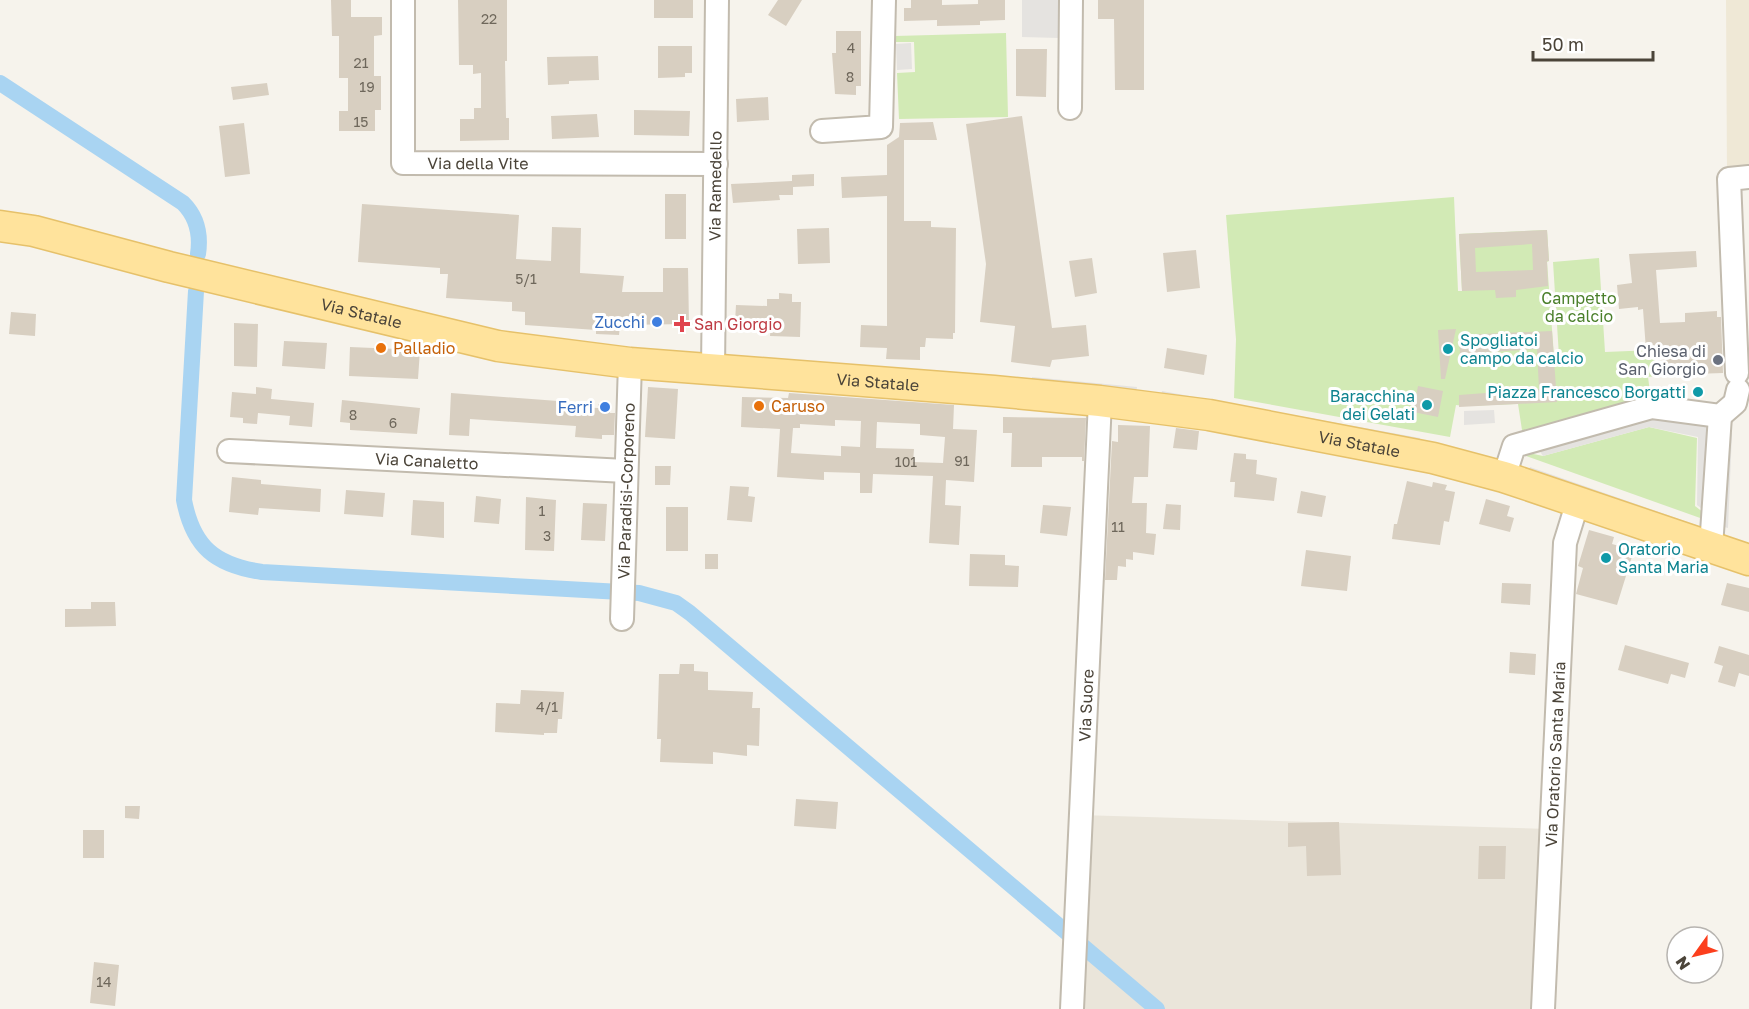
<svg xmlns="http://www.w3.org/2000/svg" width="1749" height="1009" font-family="'Golos Text',sans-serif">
	<rect width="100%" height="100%" fill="#f6f3ec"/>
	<!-- residential -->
	<path fill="#eae5da" d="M1080,815L1549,829L1540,1009H1068Z"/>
	<!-- education -->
	<path fill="#efe8d6" d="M1726,0H1749V173L1727,175Z"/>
	<!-- green -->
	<path fill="#d2eab5" d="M1006,33L1008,117L899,119L897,73L915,72L914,42H896L895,36Z
		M1454,197L1458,291H1462L1459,234L1547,230L1549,261L1547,262L1554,356H1559L1553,262L1599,258L1605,352L1654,350L1656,376L1648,377L1652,407L1524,443L1518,404L1464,406L1456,405L1450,437L1234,398L1236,339L1226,215Z
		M1649,427L1697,438L1695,506L1704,513L1703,519L1523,455L1524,452L1543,456Z"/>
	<!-- parking -->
	<path fill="#e5e3e0" d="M1022,0H1060L1059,38L1022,37Z
		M911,43L912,69L897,70L896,44Z
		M1032,377L1137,387L1136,393L1032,383Z
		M1162,391L1420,438L1419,444L1161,397Z
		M1494,410L1495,423L1464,425V411Z
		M1649,415L1701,424L1710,430L1706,512L1697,505L1698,437L1649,427L1543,456L1537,447Z
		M1724,430L1732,433L1728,528L1720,526Z
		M1530,467L1702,527L1700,533L1527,473Z"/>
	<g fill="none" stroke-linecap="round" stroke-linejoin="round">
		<!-- canal -->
		<path stroke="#a9d4f2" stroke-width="16" d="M0,83L183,203C197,217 201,234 198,254
			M196,291L184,500C193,547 215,565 262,572L639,593L676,603L690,613L1157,1009"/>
	</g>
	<!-- building -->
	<path fill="#d8cfc1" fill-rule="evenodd" d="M331,0H351V17H382V35L374,36V76H381V110H375V131H339V111H348V78H339V36H332Z
		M458,0H507V61H505L506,118H509V140L460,141V119H474V108H481V73L473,74V65H459Z
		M654,0H693V18H654Z
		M778,0H802L786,26L768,15Z
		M911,0H942V5L978,4V0H1005V20L980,21V25L937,26V20L904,21V8H911Z
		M1098,0H1144V90H1115L1114,19H1098Z
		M836,31H861V86H856V95L835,94L832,53H836Z
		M658,46H692V73H685V77L658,78Z
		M1016,49H1047L1046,97L1016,96Z
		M598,56L599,80L569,81V84L548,85L547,57Z
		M267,83L269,95L233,100L231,87Z
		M768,97L769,120L737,122L736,99Z
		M634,110L690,111L689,136L634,135Z
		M597,114L599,137L552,139L551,116Z
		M1022,116L1052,328L1086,325L1089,356L1052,360L1050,367L1011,362L1015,326L980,322L986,264L966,124Z
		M933,122L937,140H904V221H931V227L956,228L955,333H953V339L926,338L925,347H920V360L886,359L887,348L860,347L861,325L887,326V196L842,198L841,177L887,175V145L899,137L900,123Z
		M244,123L250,174L225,177L219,126Z
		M814,174V186L793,187V195H779L780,200L733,203L731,184L792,181V175Z
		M665,194H686V239H665Z
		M362,204L519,215L516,259L551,261L552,227L581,228L580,273L624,276L622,292H663V268H688L689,324L620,325L619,335L596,334V330L525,325V312L512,311V302L446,298L448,274H440V268L358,262Z
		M829,228L830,263L798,264L797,229Z
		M1547,230L1549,261H1547L1548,286L1516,290V297L1496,298L1495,290L1462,291L1459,234ZM1532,244L1533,270L1476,272L1475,248Z
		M1196,250L1200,288L1167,292L1163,253Z
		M1696,251L1697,267L1656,270L1660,323L1685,322V313L1717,311V317H1721L1723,373L1665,375L1662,349L1646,350L1643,309L1638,310V307L1619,309L1617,285L1632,283L1629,254Z
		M1092,258L1097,293L1075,297L1069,261Z
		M779,293L792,294V302H801L800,337L770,336L771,323L735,322L736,305L767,306V299H779Z
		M11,312L36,314L35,336L9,334Z
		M234,323L258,324L257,367L234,366Z
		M1456,329L1445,379H1441L1438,330Z
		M1552,331L1557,402L1459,407V395L1539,389L1537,349L1460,354L1459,335Z
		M284,341L327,343L325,369L282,366Z
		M350,347L420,350L418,379L349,376Z
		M1167,348L1207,355L1204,375L1164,368Z
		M1418,386L1443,391L1438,417L1413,412Z
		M256,387L272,389L271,399L314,403L312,427L289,425L290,416L258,413L257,424L243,423V418L230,417L232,392L256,394Z
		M648,387L678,389L675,439L645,437Z
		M451,393L558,401L557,406L598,408V404H610V413H615L614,435H602V439L575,437L576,426L470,419L469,436L449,435Z
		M789,393L954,405L953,429L977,430L974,482L946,480L945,505L961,506L959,545L929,543L933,476L873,474L872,493H860V473L824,472V480L777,477L780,429L741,427L742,397L788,398ZM835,420L861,421L860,447L841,446V456L791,453L793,428H800V424L835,426ZM877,422L920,424V435L945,437L943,463L913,462L914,449L876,448Z
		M342,400L420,408L417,434L350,430V423L340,422Z
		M1003,417L1086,418L1084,461H1082V457H1042V467H1011L1012,433H1003Z
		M1118,425L1150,426L1148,477H1134L1132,503H1147L1146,533L1156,534L1154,555L1133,552V560L1126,559V567L1118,566L1117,580H1105L1112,441L1118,442Z
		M1176,428L1199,431L1197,450L1173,448Z
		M1234,453L1246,454V459L1257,460L1256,474L1277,478L1274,501L1234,497L1235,482H1230Z
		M655,466H671L670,485H655Z
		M232,477L261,480V484L321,489L320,512L259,508L258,515L229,512Z
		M1407,481L1432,487L1433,482L1447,485L1445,490L1455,492L1449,522L1444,521L1440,545L1392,539L1394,524H1397Z
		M730,486L749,487L748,496L755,497L752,522L727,520Z
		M346,490L385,493L383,517L344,514Z
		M1301,491L1326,496L1322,517L1297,513Z
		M476,496L501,499L499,524L474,522Z
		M526,497L556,500L554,551L525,550Z
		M1486,499L1510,506L1507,516L1514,518L1510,532L1479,524Z
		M413,500L444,502V538L411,535Z
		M583,503L607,504L605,541L581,540Z
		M1166,504L1181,505L1180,530L1163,529Z
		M1043,505L1071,507L1067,536L1040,533Z
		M666,507H688V551H666Z
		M1589,530L1614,537L1612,544L1634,550L1617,605L1576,594L1583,568L1578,566Z
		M1306,550L1351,556L1347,591L1301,586Z
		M705,554H718V569H705Z
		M970,554L1005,555V565L1019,566L1018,587L969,586Z
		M1502,583L1531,584L1530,605L1501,603Z
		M1727,583L1749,588V612L1721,605Z
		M91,602H115L116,626L65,627V609H91Z
		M1625,645L1689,663L1685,678L1671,674L1668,684L1618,670Z
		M1719,646L1749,655V676L1739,673L1735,687L1718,682L1723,666L1714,663Z
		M1510,652L1536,654L1535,675L1509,673Z
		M680,664H694V671L708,672V690L753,692L752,708H760L759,746L747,745V756L713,752V764L660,762L661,739H657L659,674H679Z
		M521,690L564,692L562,719H558L557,733H544V735L495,732L496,703L520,704Z
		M796,799L838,802L836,829L794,826Z
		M125,806H140L139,819L125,818Z
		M1339,822L1341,875L1307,876L1306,846L1288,847V823Z
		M83,830H104V858H83Z
		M1479,846H1506L1505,879H1478Z
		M94,962L119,965L115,1006L90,1003Z"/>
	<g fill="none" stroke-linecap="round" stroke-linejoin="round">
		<!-- minor casing -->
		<g stroke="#c2bbae" stroke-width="26">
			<g id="minor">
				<path id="s1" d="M403,0V163L716,164"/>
				<path d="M1070,108L1071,0"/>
				<path d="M822,131L881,127L884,0"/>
				<path id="s2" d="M713,370L717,0"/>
				<path d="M1737,373L1729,179L1749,177"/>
				<path id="s3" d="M229,451L626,471"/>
				<path d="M1504,477L1514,446L1652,407L1720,416L1735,403L1738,390"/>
				<path d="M1711,547L1720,416"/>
				<path id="s4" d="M622,619L630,363"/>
				<path id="s5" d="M1072,1009L1100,401"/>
				<path id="s6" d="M1543,1009L1565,543L1578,501"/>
			</g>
		</g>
		<!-- major casing -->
		<g stroke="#e6c16a" stroke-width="33">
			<g id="major">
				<path id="s7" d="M0,226L34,231L169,267L498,346L630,363L994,391L1100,401L1209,415L1433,458L1504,477L1749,560"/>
			</g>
		</g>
		<!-- minor -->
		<use href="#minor" stroke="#fff" stroke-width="22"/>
		<!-- major -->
		<use href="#major" stroke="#ffe39c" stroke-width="30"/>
	</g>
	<!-- markers -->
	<g fill="#3f7fe0" stroke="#fff" stroke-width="2">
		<circle cx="657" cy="322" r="6"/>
		<circle cx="605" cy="407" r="6"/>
	</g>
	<path fill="#e0444e" stroke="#fff" stroke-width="2" d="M679 315h6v6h6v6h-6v6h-6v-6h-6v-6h6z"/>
	<g fill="#e8710a" stroke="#fff" stroke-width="2">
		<circle cx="381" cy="348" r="6"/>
		<circle cx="759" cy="406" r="6"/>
	</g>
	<g fill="#0f9aa8" stroke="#fff" stroke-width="2">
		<circle cx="1448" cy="349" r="6"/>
		<circle cx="1698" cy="392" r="6"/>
		<circle cx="1427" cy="405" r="6"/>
		<circle cx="1606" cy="558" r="6"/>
	</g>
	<circle fill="#6b7280" stroke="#fff" stroke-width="2" cx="1718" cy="360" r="6"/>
	<g text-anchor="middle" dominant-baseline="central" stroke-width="6" stroke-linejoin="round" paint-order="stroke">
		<!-- number labels -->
		<g font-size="14" fill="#6e675b">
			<text x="489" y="18">22</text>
			<text x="851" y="47">4</text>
			<text x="361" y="62">21</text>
			<text x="850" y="76">8</text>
			<text x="367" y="86">19</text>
			<text x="361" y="121">15</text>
			<text x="526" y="278">5/1</text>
			<text x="353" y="414">8</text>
			<text x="393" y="422">6</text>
			<text x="962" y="460">91</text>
			<text x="906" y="461">101</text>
			<text x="542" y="510">1</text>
			<text x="1118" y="526">11</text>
			<text x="547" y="535">3</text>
			<text x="547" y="706">4/1</text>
			<text x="104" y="981">14</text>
		</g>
		<!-- street labels -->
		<g font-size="16" fill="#4b4439" stroke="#fff">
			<text stroke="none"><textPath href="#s1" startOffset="238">Via della Vite</textPath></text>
			<text stroke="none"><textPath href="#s2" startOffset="184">Via Ramedello</textPath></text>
			<text stroke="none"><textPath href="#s7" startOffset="372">Via Statale</textPath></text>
			<text stroke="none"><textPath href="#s7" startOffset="894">Via Statale</textPath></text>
			<text stroke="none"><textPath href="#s7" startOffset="1380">Via Statale</textPath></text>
			<text stroke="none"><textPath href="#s3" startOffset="198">Via Canaletto</textPath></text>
			<text stroke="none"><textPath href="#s4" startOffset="128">Via Paradisi-Corporeno</textPath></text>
			<text stroke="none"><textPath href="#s5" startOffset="304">Via Suore</textPath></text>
			<text stroke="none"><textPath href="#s6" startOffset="255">Via Oratorio Santa Maria</textPath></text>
		</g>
		<!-- park labels -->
		<g font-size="16" fill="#4a7f2a" stroke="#fff">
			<text x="1579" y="298">Campetto<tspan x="1579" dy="18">da calcio</tspan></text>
		</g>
		<!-- shop labels -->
		<g font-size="16" fill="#366cbe" stroke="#fff" text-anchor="end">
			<text x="645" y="322">Zucchi</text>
			<text x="593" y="407">Ferri</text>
		</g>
		<!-- health labels -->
		<g font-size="16" fill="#be3a42" stroke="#fff" text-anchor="start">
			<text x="694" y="324">San Giorgio</text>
		</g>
		<!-- culture labels -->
		<g font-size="16" fill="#0d838f" stroke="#fff" text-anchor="start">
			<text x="1460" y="340">Spogliatoi<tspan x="1460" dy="18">campo da calcio</tspan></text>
			<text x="1686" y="392" text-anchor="end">Piazza Francesco Borgatti</text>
			<text x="1415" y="396" text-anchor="end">Baracchina<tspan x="1415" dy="18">dei Gelati</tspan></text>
			<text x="1618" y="549">Oratorio<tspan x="1618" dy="18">Santa Maria</tspan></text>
		</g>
		<!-- food labels -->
		<g font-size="16" fill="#c56008" stroke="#fff" text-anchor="start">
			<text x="393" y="348">Palladio</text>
			<text x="771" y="406">Caruso</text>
		</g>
		<!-- worship labels -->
		<g font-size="16" fill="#5b616d" stroke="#fff" text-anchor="end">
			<text x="1706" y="351">Chiesa di<tspan x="1706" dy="18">San Giorgio</tspan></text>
		</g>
	</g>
	<!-- north arrow -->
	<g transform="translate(1695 955) rotate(236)"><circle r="28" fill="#ffffff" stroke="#b7b4b0" stroke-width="1.5"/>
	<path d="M0-4.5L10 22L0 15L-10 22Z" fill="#fc3f1d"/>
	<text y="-9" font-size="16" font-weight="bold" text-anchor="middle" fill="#4b4439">N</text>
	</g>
	<!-- scale -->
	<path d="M1533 51v9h120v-9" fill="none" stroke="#4b4439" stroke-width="3"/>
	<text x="1542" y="51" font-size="18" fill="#4b4439" stroke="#ffffff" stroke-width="4.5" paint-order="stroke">50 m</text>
</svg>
